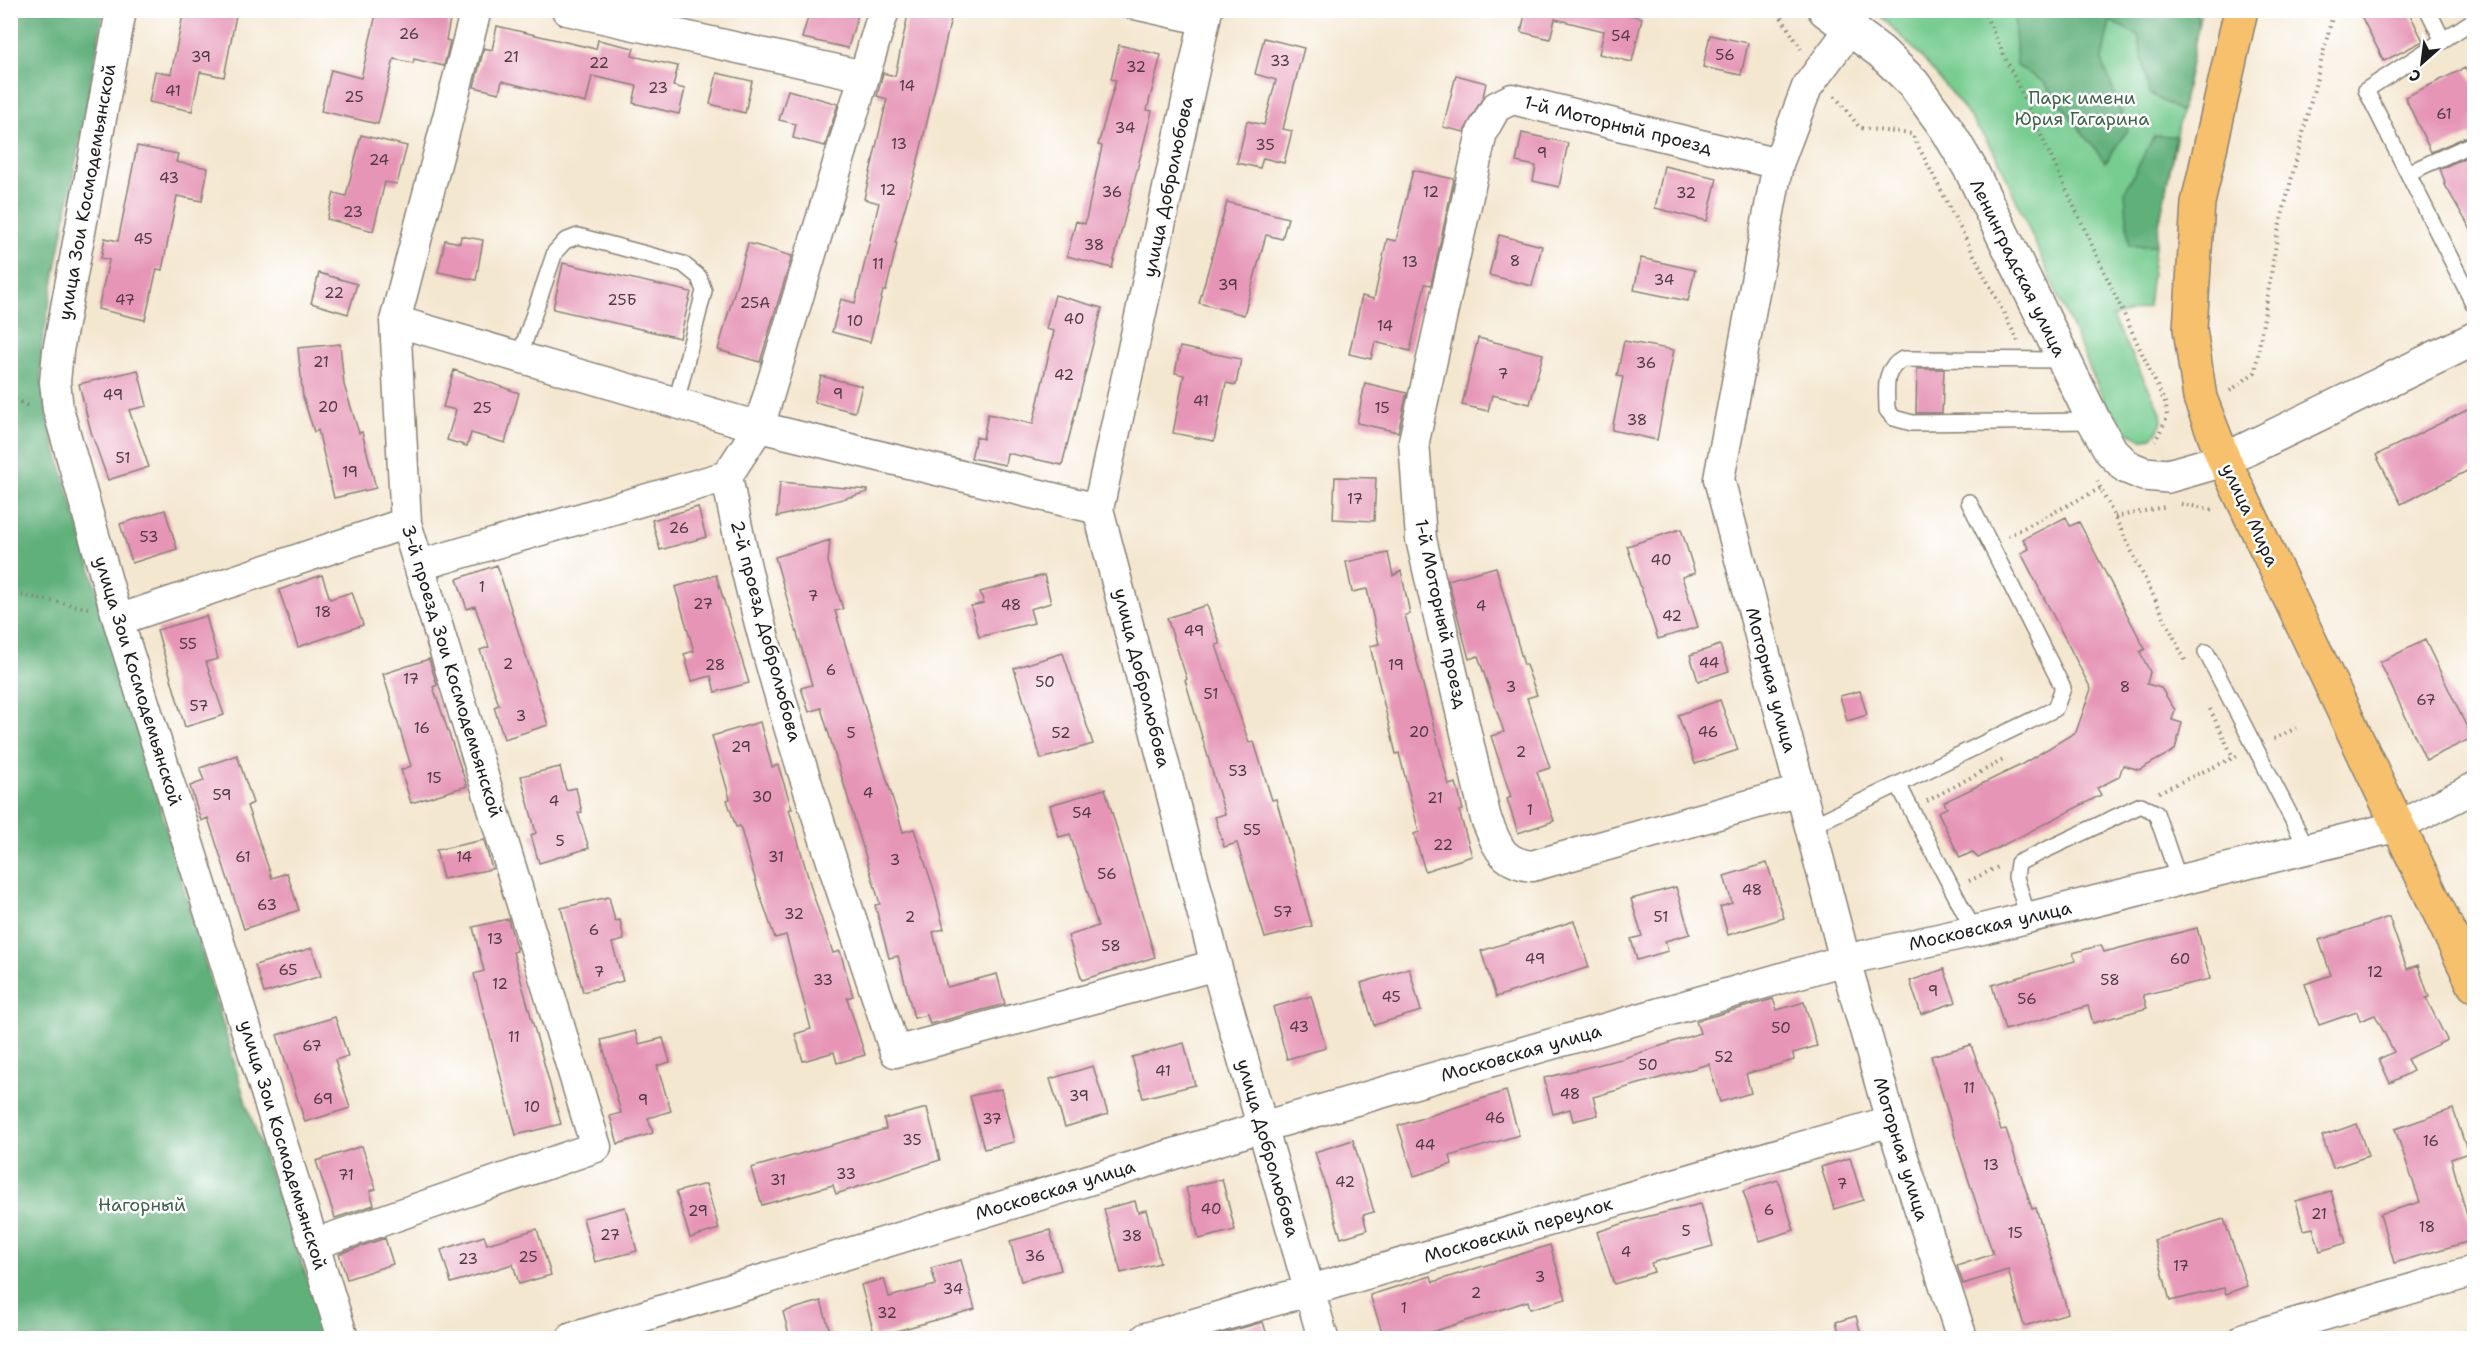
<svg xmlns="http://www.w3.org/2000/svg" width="2485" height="1349" font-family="'Shantell Sans',sans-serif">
	<rect width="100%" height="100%" fill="#fff"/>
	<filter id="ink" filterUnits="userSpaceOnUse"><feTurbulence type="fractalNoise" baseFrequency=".0167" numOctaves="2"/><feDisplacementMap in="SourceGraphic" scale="12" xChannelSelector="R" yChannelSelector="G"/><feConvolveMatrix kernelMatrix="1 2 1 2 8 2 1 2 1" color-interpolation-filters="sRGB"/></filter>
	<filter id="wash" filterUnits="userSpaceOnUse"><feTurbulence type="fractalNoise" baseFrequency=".008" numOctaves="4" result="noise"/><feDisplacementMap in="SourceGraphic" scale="24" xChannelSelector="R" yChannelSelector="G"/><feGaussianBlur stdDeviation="1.35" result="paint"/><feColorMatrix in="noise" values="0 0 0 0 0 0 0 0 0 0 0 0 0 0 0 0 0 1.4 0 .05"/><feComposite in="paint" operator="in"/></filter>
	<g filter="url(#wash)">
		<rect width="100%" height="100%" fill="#f4e7d0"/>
		<!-- green -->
		<path fill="#77cc90" stroke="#4a7456" stroke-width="1.5" d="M1875,11H2201L2155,246L2148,307L2112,317L2161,412L2162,422C2146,462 2117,422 2105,403L1996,154L1961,105L1917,52Z"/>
		<!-- forest -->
		<path fill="#61b07a" stroke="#3e664b" stroke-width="1.5" d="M10,11H104L42,344L41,378L48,421L246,1103L328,1338H11Z
			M2014,11H2196L2198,27L2181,112L2149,93L2138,35L2110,21L2102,60L2128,130L2105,162L2044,82L2017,66Z
			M2154,136H2176L2155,246H2129L2125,191Z"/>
		<g id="blocks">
			<!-- building -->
			<path fill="#e695b6" d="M184,10H237L224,77L200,72L192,111L149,102L155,71L171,74Z
				M377,10H410L450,20L446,40L450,41L444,66L414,59L413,63L394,59L378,124L321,111L331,70L361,78Z
				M810,10H859L848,48L802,38Z
				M909,10H953L917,165L895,243H897L886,291H883L870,342L832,332L841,299L855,303L879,203L864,199L887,99L877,96L883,73L895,76Z
				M1526,10H1612L1642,18L1632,62L1599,54L1604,31L1555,19L1550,39L1521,32Z
				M2358,10H2408L2423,41L2384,61Z
				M497,26L596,49L598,40L634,48L632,56L678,66L673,86L685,89L679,114L633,103L637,86L592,76L586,103L502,81L499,93L474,87L484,48L492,50Z
				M1710,35L1748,43L1741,75L1703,67Z
				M1264,38L1304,48L1283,129L1292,131L1284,163L1263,158L1260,168L1237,163L1247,121L1264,125L1276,80L1255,74Z
				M1119,45L1161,55L1147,110L1152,111L1112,268L1067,256L1076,221L1085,224L1102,146L1098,145L1116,80L1111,79Z
				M2465,68L2475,88V133L2431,152L2405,97Z
				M717,73L752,81L745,113L710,104Z
				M1456,75L1486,83L1483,97L1464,132L1443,127Z
				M788,90L838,104L825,146L793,138L796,124L779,120Z
				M1522,133L1568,143L1559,187L1533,181L1536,166L1516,162Z
				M361,135L407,146L397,184L385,182L373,231L327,219L334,193L346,196Z
				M137,146L178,154L176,162L208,168L202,201L177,196L162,270L157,269L145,320L98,309L109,260L101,258L105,238L118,241Z
				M2475,153V237L2444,183L2445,182L2440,169Z
				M1664,166L1717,178L1707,221L1655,208Z
				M1413,170L1454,179L1431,285L1425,284L1410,351L1375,342L1371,359L1349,354L1362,296L1374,299L1387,239L1396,241Z
				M1227,202L1288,218L1282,239L1266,235L1244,315L1199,303Z
				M1499,235L1542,246L1532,286L1489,275Z
				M461,236L483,240L476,280L438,272L445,240L460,243Z
				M748,243L792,256L760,362L718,350Z
				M1641,258L1695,270L1688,301L1634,290Z
				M563,263L691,292L680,338L553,309Z
				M319,273L357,284L348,314L311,303Z
				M1055,295L1102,308L1062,465L1007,453L1005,465L971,458L976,437L983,439L988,414L1033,424L1054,331L1046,329Z
				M1478,338L1543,354L1530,404L1492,395L1488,411L1462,405Z
				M1624,341L1674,350L1657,440L1612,430L1623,377L1617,376Z
				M340,344L344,385L359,433L362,432L376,488L334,498L318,430L314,432L303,397L298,348Z
				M1180,347L1241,359L1236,385L1226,383L1214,441L1173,433L1184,375L1175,373Z
				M1917,369H1944L1942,413H1916Z
				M138,370L147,406L129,410L149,467L108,480L91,432L79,384Z
				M454,370L519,393L505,443L471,433L467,446L447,440L456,410L443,407Z
				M821,376L862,386L855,412L814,402Z
				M1365,383L1407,393L1398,432L1357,423Z
				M2475,406V467L2401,504L2376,455Z
				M1335,477L1376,478L1374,521L1333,519Z
				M780,482L868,490V492L777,517Z
				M698,507L706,537L660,550L652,520Z
				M165,510L177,549L132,563L120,524Z
				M2066,517L2070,526L2079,522L2145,649L2140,652L2150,672L2147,684L2161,688L2175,710L2172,720L2182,723L2175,750L2139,770L2123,765L2119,777L2097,788L2101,795L1978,858L1972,852L1960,858L1938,812L1947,808L1944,802L2019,766L2076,732L2091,689L2021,553L2029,549L2023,539Z
				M1681,529L1695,573L1682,577L1698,627L1658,639L1627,546Z
				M830,540L828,562L843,609L835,611L903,832L914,829L934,890L944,929L933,932L947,987L997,974L1005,1004L930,1024L927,1015L914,1018L898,956L889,958L875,905L880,904L821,708L809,712L801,688L812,685L775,557Z
				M1388,553L1393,576L1401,571L1410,614L1405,615L1449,785L1456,783L1463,810L1459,811L1472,856L1425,871L1414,834L1419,832L1399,753L1396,754L1370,646L1379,644L1367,589L1352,592L1346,562Z
				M497,565L548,725L504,739L494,707L499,705L480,650L489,647L475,606L467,609L457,579Z
				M1496,567L1524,665H1526L1537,695L1527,698L1550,768L1537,772L1554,821L1518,833L1507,799L1511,797L1491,736L1504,732L1478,656L1469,659L1448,580Z
				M322,575L330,599L352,592L363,625L298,647L279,590Z
				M716,575L749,683L715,692L711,676L692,681L684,654L694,651L675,587Z
				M1044,575L1051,603L1030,609L1034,623L979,637L971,606L984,603L980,592Z
				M1207,605L1220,644L1216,645L1249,743L1254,742L1272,800L1276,799L1312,926L1265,938L1237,843L1224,847L1215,817L1225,814L1185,680L1187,679L1167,618Z
				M206,616L218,659L206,662L224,715L185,727L157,630Z
				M2425,640L2472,738L2426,760L2380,662Z
				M1720,645L1729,671L1698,681L1690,655Z
				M1063,653L1093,744L1041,759L1014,668Z
				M429,659L437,685L433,687L467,786L411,803L401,770L411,766L383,674Z
				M1860,691L1867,715L1847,721L1840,696Z
				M1720,700L1738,750L1695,764L1678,715Z
				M760,722L772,767L778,765L792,809H789L812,891L833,953L840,951L853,996L847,998L865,1055L837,1063L834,1052L803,1061L795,1034L811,1029L786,935L775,938L758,889L740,826L736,827L727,800L730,799L712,736Z
				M237,755L253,803L247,806L272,878L287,873L299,910L244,929L208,818L201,821L190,786L204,781L200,768Z
				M560,767L566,790L576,788L582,812L578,813L589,848L539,863L531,835L536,833L521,776Z
				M1105,789L1155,957L1082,980L1068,936L1098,926L1070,834L1059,837L1050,805Z
				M484,840L492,869L443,879L436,850Z
				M1767,863L1784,918L1728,935L1720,907L1732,903L1724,876Z
				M1676,887L1690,934L1665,941L1668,951L1637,960L1631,939L1642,936L1631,899Z
				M609,897L615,921L620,920L624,940L612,943L623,981L583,992L561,908Z
				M2389,917L2407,969L2418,965L2429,997L2426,998L2447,1040L2407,1059L2413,1071L2390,1083L2379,1059L2394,1052L2375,1015L2360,1021L2357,1012L2319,1025L2305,984L2331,975L2319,940Z
				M508,919L517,951L513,952L561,1124L516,1135L474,974L484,971L473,927Z
				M1574,921L1589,967L1496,997L1481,951Z
				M2197,928L2210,979L2143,995L2147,1008L2093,1023L2088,1006L2005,1030L1992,985L2075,961L2073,953L2101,945L2104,952Z
				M312,948L321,976L264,993L255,965Z
				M1409,968L1421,1011L1374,1025L1361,983Z
				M1944,969L1956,1002L1921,1014L1910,981Z
				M1311,996L1326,1048L1287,1059L1273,1007Z
				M1773,999L1777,1010L1804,1002L1817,1046L1793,1053L1794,1060L1746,1074L1751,1093L1720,1102L1709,1064L1593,1097L1598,1115L1573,1121L1570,1109L1553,1114L1544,1078L1621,1059L1700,1033L1696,1021Z
				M335,1017L348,1056L335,1060L350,1108L305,1122L277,1035Z
				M635,1031L639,1044L663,1038L670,1062L657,1066L671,1111L648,1118L653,1133L618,1144L610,1116L621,1113L601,1040Z
				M1184,1043L1195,1085L1143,1098L1132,1057Z
				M1971,1045L2001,1130L2006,1129L2032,1209L2036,1208L2068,1313L2024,1326L2008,1270L1963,1284L1957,1266L1993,1254L1961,1157L1931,1056Z
				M1093,1066L1108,1114L1065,1127L1050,1079Z
				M1001,1089L1014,1142L984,1149L970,1096Z
				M1506,1091L1519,1135L1450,1156L1452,1164L1414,1176L1398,1126Z
				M927,1108L940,1160L836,1194L833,1185L762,1205L751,1168L886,1129L884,1119Z
				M2453,1109L2468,1153L2451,1159L2474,1240L2394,1263L2380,1214L2420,1202L2395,1129Z
				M2357,1124L2368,1156L2333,1168L2322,1136Z
				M1353,1140L1374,1212L1363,1215L1367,1230L1341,1238L1315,1152Z
				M362,1146L376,1189L370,1191L374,1205L335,1218L316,1161Z
				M1850,1158L1863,1200L1834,1209L1821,1167Z
				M1222,1179L1235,1230L1199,1239L1186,1188Z
				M1778,1180L1794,1230L1760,1241L1743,1191Z
				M706,1184L719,1229L690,1238L676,1192Z
				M2331,1191L2346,1243L2320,1251L2313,1228L2304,1230L2296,1201Z
				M1135,1201L1138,1212L1146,1210L1160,1263L1121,1273L1104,1209Z
				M1701,1204L1713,1246L1651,1263L1654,1272L1614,1284L1597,1232L1637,1219Z
				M625,1207L637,1251L595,1262L583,1218Z
				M2224,1219L2247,1286L2226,1294L2224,1288L2170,1301L2154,1240Z
				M537,1229L551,1275L519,1284L513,1264L451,1283L441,1250L484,1236L487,1244Z
				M1050,1230L1061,1270L1021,1281L1010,1241Z
				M385,1238L393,1264L347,1279L339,1254Z
				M1550,1245L1566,1299L1530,1309L1528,1301L1432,1332L1434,1338H1384L1370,1295L1431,1276L1433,1282Z
				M961,1260L975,1309L875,1337L861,1285L884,1279L889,1297L936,1285L931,1268Z
				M821,1301L832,1338H790L783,1312Z
				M1856,1316L1862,1338H1841L1836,1322Z
				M1263,1322L1268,1338H1206Z"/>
		</g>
	</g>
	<g filter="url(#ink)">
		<use href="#blocks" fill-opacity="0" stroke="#888276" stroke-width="1.5"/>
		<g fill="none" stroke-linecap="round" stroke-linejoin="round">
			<!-- service casing -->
			<g stroke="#888276" stroke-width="18">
				<path id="service" d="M1127,10L1203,27
					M2428,10L2443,41
					M2474,20L2366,90L2474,305
					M2408,173L2474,143
					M519,358L555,252L565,241L578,236L683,264L699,277L704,291L676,403
					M2062,360L1903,359C1882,370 1887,389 1887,410L1894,418L1912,423L2094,421
					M2206,652L2307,848
					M1898,784L1974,931
					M1809,827L2055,709L2063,688L1969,502
					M2028,918L2016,877L2018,863L2141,805L2156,813L2179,880"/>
			</g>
			<!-- minor casing -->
			<g stroke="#888276" stroke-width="33">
				<path id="minor" d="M121,10L58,351L55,382L58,409L118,620L343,1338
					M567,10L864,76
					M884,10L759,427L727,476C762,672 834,862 895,1052L1216,965
					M1207,10L1098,509L1216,965L1323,1338
					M1851,28L1807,87L1778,164L1719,479L1845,960L1891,1121L1962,1338
					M1778,164L1512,99L1496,107L1482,132L1414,441L1421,539L1486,819C1498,846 1500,862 1532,866L1800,791
					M395,321L759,427L1098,509
					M420,565L727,476
					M118,620L406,523
					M314,1244L596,1147L406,523L395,321L476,10
					M572,1338L1262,1127L1845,960L1974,931L2399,826L2474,788
					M1146,1338L1891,1121
					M2245,1338L2474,1271"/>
			</g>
			<!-- tertiary casing -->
			<g stroke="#888276" stroke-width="36">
				<path id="tertiary" d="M1825,10L1881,52L1913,83L1946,128L1971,170L2094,421L2111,451L2127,467L2144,474L2168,476L2224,460L2474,339"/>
			</g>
			<!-- primary casing -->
			<g stroke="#888276" stroke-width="36">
				<path id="primary" d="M2241,10L2198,203L2190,329L2200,398L2224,460L2474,985"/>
			</g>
			<!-- path -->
			<path stroke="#888276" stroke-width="4" stroke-dasharray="1.5 4.5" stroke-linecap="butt" d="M1766,10L1779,14L1801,49
				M1983,10L2166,405L2167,418L2155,441
				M1835,96L1860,128L1912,134L2018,341
				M2230,391L2255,372L2278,232L2334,10
				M10,396L30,407
				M2097,481L2185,660
				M2181,504L2215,510
				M2115,517L2164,507
				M2008,536L2101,488
				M10,593L88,608
				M2210,709L2233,757
				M2274,739L2296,728
				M2159,792L2237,756
				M1927,801L2005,759
				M1969,881L1998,867"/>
			<!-- service -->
			<use href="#service" stroke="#fff" stroke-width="15"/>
			<!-- minor -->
			<use href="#minor" stroke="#fff" stroke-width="30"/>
			<!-- tertiary -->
			<use href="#tertiary" stroke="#fff" stroke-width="33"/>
			<!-- primary -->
			<use href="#primary" stroke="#f7c06c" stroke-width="33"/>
		</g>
	</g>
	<g text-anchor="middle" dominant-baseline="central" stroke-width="5" stroke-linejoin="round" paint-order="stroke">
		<!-- number labels -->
		<g font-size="15" fill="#4e3a42">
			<text x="409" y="34">26</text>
			<text x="1621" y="36">54</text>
			<text x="1725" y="55">56</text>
			<text x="201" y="57">39</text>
			<text x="511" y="57">21</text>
			<text x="1280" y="61">33</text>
			<text x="599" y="63">22</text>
			<text x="1136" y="67">32</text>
			<text x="907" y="86">14</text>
			<text x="658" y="88">23</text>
			<text x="173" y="91">41</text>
			<text x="354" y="97">25</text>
			<text x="2444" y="114">61</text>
			<text x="1125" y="128">34</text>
			<text x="899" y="144">13</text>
			<text x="1265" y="145">35</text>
			<text x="1542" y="153">9</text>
			<text x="379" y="160">24</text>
			<text x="169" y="178">43</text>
			<text x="888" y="190">12</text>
			<text x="1112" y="192">36</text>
			<text x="1431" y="192">12</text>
			<text x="1686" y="193">32</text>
			<text x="353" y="212">23</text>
			<text x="143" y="239">45</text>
			<text x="1094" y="245">38</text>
			<text x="1515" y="261">8</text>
			<text x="1410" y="262">13</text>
			<text x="878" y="264">11</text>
			<text x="1664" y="280">34</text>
			<text x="1228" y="285">39</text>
			<text x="334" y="293">22</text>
			<text x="125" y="300">47</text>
			<text x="622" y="300">25Б</text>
			<text x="755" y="303">25А</text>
			<text x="1074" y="319">40</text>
			<text x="855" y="321">10</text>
			<text x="1385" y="326">14</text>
			<text x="321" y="362">21</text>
			<text x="1646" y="363">36</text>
			<text x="1503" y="374">7</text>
			<text x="1064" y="375">42</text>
			<text x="838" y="394">9</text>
			<text x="113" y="395">49</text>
			<text x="1201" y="401">41</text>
			<text x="328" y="407">20</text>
			<text x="482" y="408">25</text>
			<text x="1382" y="408">15</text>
			<text x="1637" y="420">38</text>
			<text x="123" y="458">51</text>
			<text x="350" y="472">19</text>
			<text x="1355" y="499">17</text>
			<text x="679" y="528">26</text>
			<text x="149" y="537">53</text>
			<text x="1661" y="560">40</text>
			<text x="482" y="587">1</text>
			<text x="813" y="596">7</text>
			<text x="703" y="604">27</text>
			<text x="1011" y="605">48</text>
			<text x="1481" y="606">4</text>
			<text x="323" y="612">18</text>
			<text x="1672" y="616">42</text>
			<text x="1194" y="631">49</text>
			<text x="188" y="644">55</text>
			<text x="1709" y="663">44</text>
			<text x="508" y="664">2</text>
			<text x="715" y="665">28</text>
			<text x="1396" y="665">19</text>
			<text x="831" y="670">6</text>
			<text x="411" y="679">17</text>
			<text x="1045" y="682">50</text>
			<text x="1511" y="687">3</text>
			<text x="2125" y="687">8</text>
			<text x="1211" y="694">51</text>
			<text x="2426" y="700">67</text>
			<text x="199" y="706">57</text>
			<text x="521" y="716">3</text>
			<text x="422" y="728">16</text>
			<text x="1419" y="732">20</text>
			<text x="1708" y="732">46</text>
			<text x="851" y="733">5</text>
			<text x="1061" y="733">52</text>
			<text x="741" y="747">29</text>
			<text x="1521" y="752">2</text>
			<text x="1238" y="771">53</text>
			<text x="434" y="778">15</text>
			<text x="868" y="793">4</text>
			<text x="222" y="795">59</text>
			<text x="762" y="797">30</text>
			<text x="1435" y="798">21</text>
			<text x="554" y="801">4</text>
			<text x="1530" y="810">1</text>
			<text x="1082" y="813">54</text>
			<text x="1252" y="830">55</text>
			<text x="560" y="841">5</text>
			<text x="1443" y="845">22</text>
			<text x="243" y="857">61</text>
			<text x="464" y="857">14</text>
			<text x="776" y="857">31</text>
			<text x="895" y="860">3</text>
			<text x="1107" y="874">56</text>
			<text x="1752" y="890">48</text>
			<text x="267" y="905">63</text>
			<text x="1283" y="912">57</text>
			<text x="794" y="914">32</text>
			<text x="910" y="917">2</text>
			<text x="1661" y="917">51</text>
			<text x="594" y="930">6</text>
			<text x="495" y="939">13</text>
			<text x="1111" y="946">58</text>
			<text x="1535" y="959">49</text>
			<text x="2180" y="959">60</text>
			<text x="288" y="970">65</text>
			<text x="599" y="972">7</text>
			<text x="2375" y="972">12</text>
			<text x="823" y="980">33</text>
			<text x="2110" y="980">58</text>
			<text x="500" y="984">12</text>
			<text x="1933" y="991">9</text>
			<text x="1391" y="997">45</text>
			<text x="2027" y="999">56</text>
			<text x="1299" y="1027">43</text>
			<text x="1781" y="1028">50</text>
			<text x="514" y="1037">11</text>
			<text x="312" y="1046">67</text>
			<text x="1724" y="1057">52</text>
			<text x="1648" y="1065">50</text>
			<text x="1163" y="1071">41</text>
			<text x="1969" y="1088">11</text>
			<text x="1570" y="1094">48</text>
			<text x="1079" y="1096">39</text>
			<text x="323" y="1099">69</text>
			<text x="643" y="1100">9</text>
			<text x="532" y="1107">10</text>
			<text x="1495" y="1118">46</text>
			<text x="992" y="1119">37</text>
			<text x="912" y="1140">35</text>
			<text x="2431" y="1141">16</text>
			<text x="1425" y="1145">44</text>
			<text x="1991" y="1165">13</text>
			<text x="846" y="1174">33</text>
			<text x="346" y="1175">71</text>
			<text x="778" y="1180">31</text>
			<text x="1345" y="1182">42</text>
			<text x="1842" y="1184">7</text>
			<text x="1211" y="1209">40</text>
			<text x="1769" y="1210">6</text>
			<text x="698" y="1211">29</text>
			<text x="2319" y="1214">21</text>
			<text x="2427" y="1227">18</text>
			<text x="1686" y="1231">5</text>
			<text x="2015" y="1233">15</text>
			<text x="610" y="1235">27</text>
			<text x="1132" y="1236">38</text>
			<text x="1626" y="1252">4</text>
			<text x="1035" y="1256">36</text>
			<text x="528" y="1257">25</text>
			<text x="468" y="1259">23</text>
			<text x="2181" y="1266">17</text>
			<text x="1540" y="1277">3</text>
			<text x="953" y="1289">34</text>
			<text x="1476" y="1293">2</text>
			<text x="1404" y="1308">1</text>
			<text x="887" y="1313">32</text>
		</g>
		<!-- park labels -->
		<g font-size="18" fill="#40624a" stroke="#fff">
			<text x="2082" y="98">Парк имени<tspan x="2082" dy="21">Юрия Гагарина</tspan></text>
			<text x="142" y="1205">Нагорный</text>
		</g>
		<!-- street labels -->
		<g font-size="18" fill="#1c1c1c" stroke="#fff">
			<text transform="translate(1618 125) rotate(14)">1-й Моторный проезд</text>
			<text transform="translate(1168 187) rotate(-78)">улица Добролюбова</text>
			<text transform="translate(87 192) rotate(-80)">улица Зои Космодемьянской</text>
			<text transform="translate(2018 268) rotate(64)">Ленинградская улица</text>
			<text transform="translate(2250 515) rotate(65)">улица Мира</text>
			<text transform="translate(1441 614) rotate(78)">1-й Моторный проезд</text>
			<text transform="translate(766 631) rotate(75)">2-й проезд Добролюбова</text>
			<text transform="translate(452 671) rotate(73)">3-й проезд Зои Космодемьянской</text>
			<text transform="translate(1142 678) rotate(76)">улица Добролюбова</text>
			<text transform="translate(1771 680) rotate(75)">Моторная улица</text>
			<text transform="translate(138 681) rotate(73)">улица Зои Космодемьянской</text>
			<text transform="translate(1990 926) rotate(-13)">Московская улица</text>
			<text transform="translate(1521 1053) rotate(-16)">Московская улица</text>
			<text transform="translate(283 1145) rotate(73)">улица Зои Космодемьянской</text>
			<text transform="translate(1268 1148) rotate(74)">улица Добролюбова</text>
			<text transform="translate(1901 1149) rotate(73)">Моторная улица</text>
			<text transform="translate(1055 1190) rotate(-17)">Московская улица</text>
			<text transform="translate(1518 1230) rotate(-16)">Московский переулок</text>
		</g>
	</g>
	<!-- margin -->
	<rect width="2485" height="1349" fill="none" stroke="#fff" stroke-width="36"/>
	<!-- north arrow -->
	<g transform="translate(2422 63) rotate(208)" stroke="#ffffff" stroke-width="4.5" paint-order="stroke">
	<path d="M0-4.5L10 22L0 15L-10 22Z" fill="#1c1c1c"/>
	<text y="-9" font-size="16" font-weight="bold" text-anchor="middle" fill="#1c1c1c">С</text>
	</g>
</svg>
